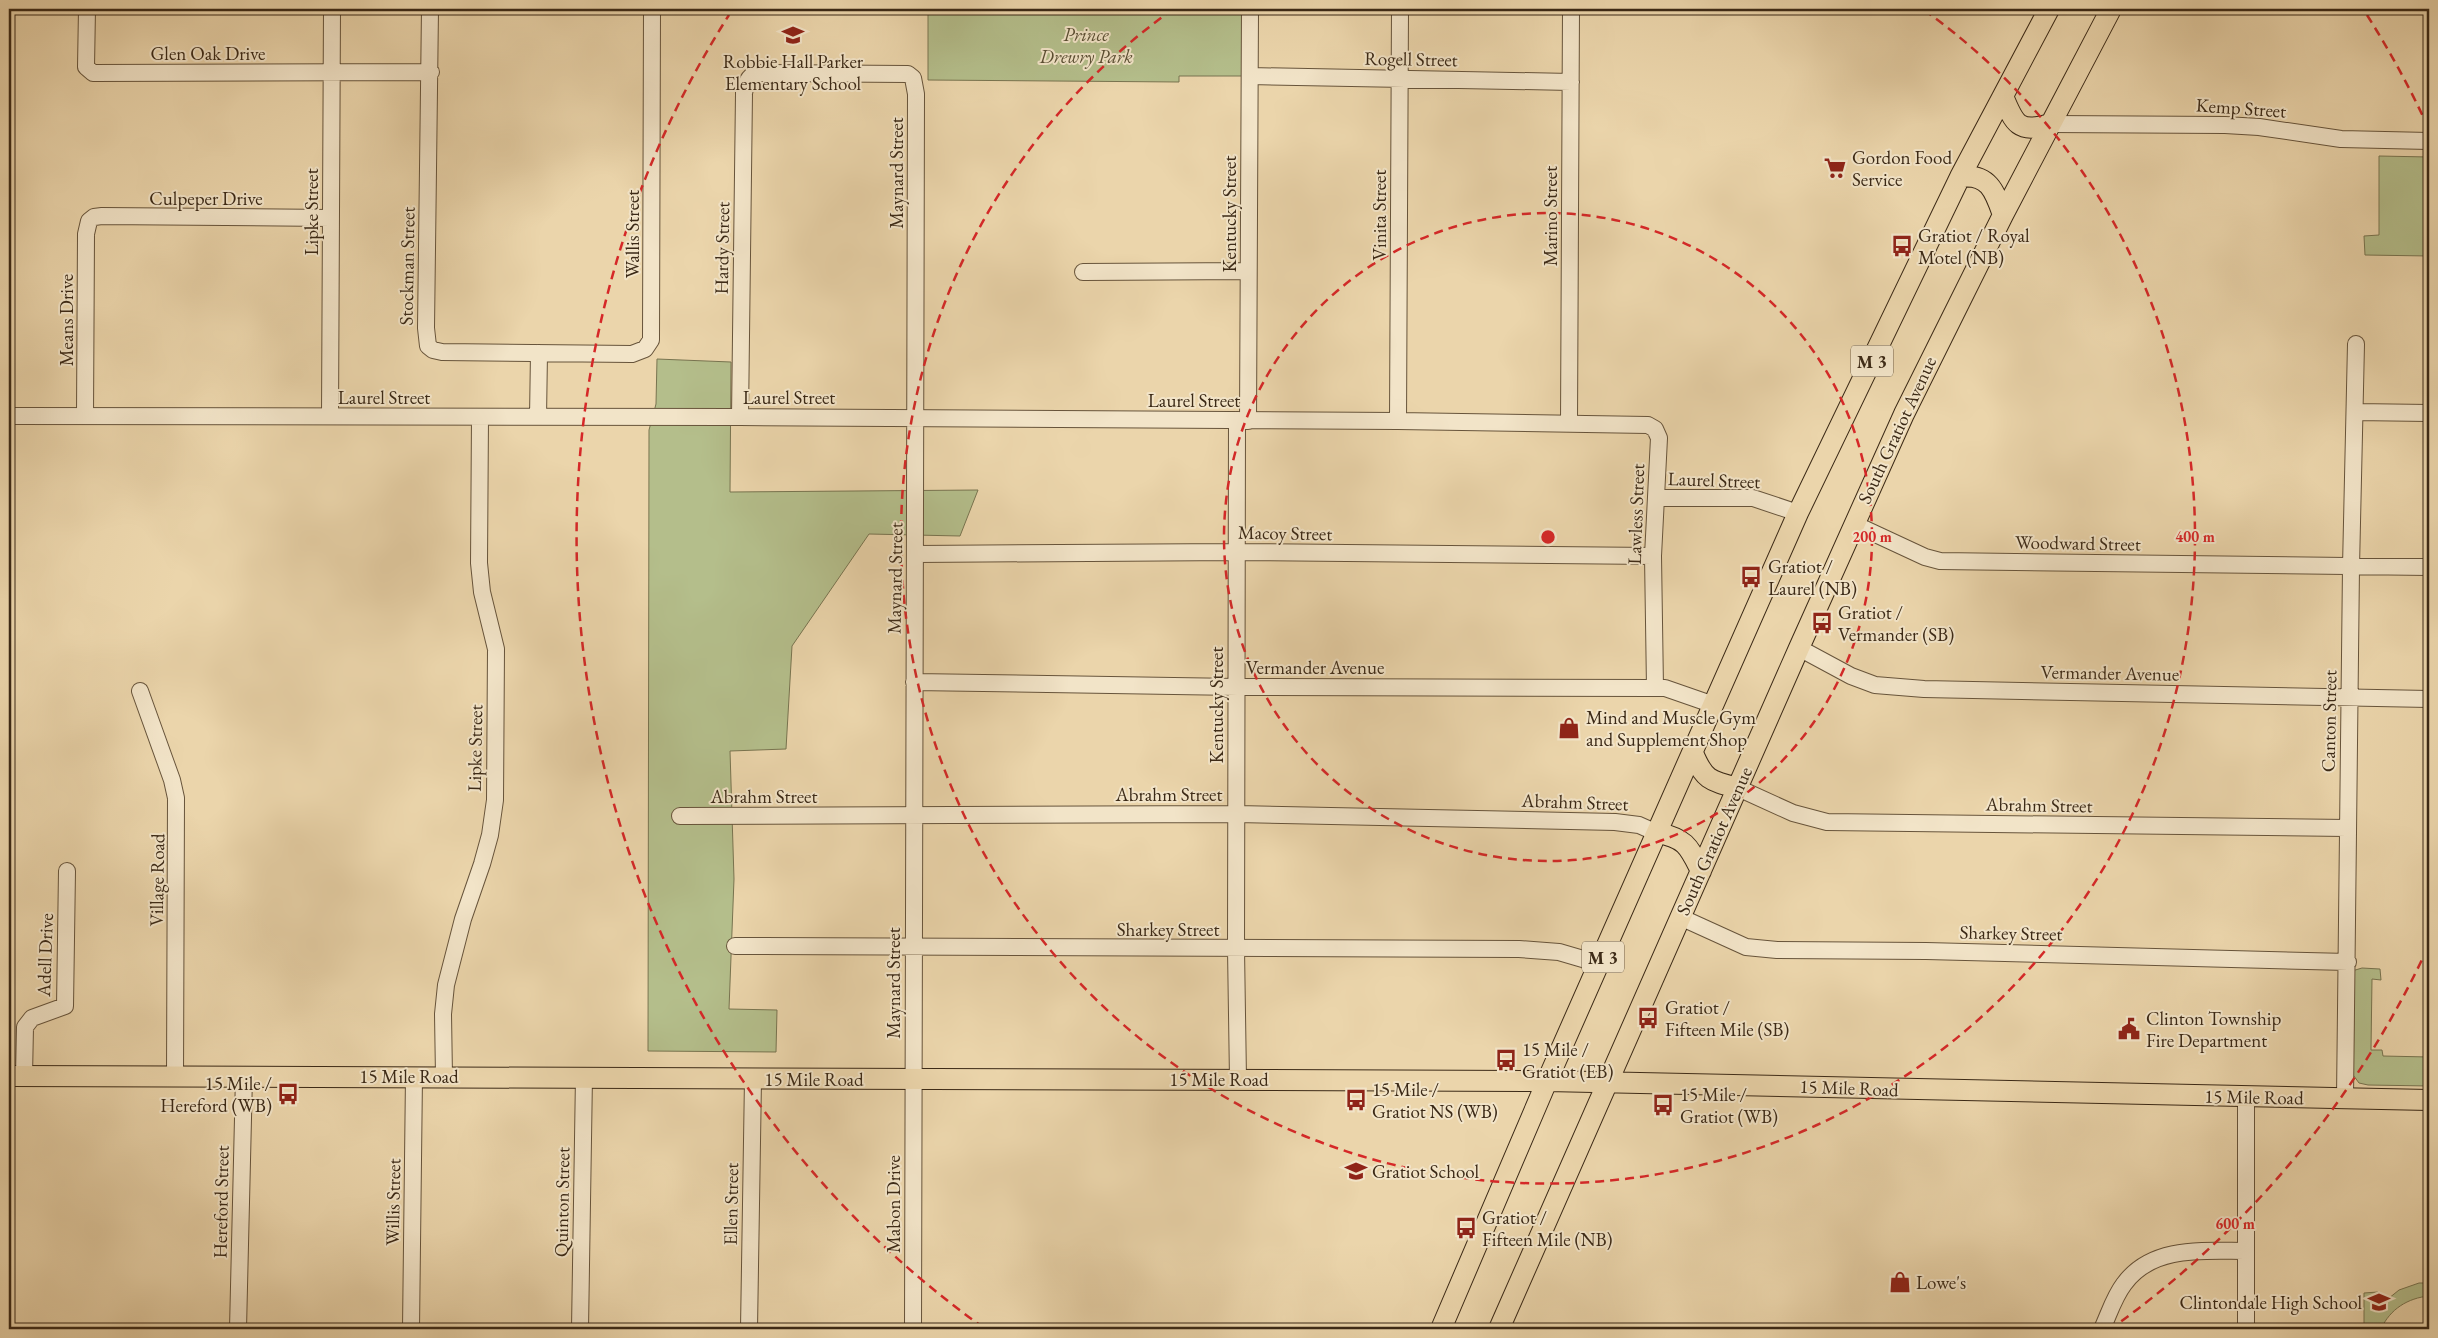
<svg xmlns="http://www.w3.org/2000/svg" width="2438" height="1338" font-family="'EB Garamond',serif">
	<rect width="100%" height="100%" fill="#ebd5ab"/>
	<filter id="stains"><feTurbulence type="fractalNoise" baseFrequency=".004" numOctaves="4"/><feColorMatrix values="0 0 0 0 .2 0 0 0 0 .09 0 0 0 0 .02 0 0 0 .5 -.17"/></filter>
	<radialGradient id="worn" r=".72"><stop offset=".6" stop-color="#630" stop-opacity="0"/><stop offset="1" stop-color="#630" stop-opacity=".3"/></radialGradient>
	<!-- green -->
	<path fill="#b4be8b" stroke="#787450" d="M928,9H1244V76H1179V82L928,80Z
		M2379,156L2429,157V256L2365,255L2364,236L2379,235Z
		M657,359L731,362L730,492L978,490L960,536L869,534L792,646L786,749L730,751L734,879L729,1009L777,1010L776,1052L648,1051L649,430L656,404Z
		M2362,968L2380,969L2381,980L2372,979L2371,1050H2382L2383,1056L2429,1057V1086L2368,1085L2359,1083L2351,1072L2352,971Z
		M2419,1283H2429V1296C2408,1298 2390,1309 2381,1329H2364V1293L2378,1292V1307L2399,1290Z"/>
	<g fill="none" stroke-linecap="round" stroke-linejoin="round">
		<!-- minor casing -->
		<g stroke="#67543b" stroke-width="18">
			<path id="minor" d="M87,9L86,67L93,73L431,72
				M430,9L426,328L428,346L433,350L442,352L632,354L645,349L651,340L652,9
				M1250,76L1571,82
				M2050,124L2225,125L2259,127L2341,139L2429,141
				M1083,272L1248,271
				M2355,412L2429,413
				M85,415L86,234L89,221L94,217L102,216L331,218
				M9,416L740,417L1398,421L1648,425L1655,429L1659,438L1653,556L1655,688
				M330,416L332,9
				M538,417L539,353
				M740,417L744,93C746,85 747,77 756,73L908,74L913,78L916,94L913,1329
				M1237,420L1236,949L1238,1079
				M1248,421L1250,9
				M1398,421L1400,9
				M1569,423L1571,9
				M1657,498H1753L1798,513
				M1854,524L1925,557L1940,561L2429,567
				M916,554L1236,552L1653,556
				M1799,648L1851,676L1875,685L1924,689L2429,699
				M914,682L1237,687L1655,688H1665L1714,705
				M140,691L172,780L176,798L175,1076
				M1738,788L1793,813L1827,822L2347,828
				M680,816L1237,814L1615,822L1639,825L1657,833
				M1680,917L1746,947L1777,950L1926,951L2348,962
				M735,946L1519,949L1559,952L1600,964
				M24,1076L25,1027L32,1018L65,1006L67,871
				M444,1076L443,1014L446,985L463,919L482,864L490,835L495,800L496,649L482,592L479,563L480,417
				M2345,1098L2351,567L2356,344
				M238,1329L244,1076
				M411,1329L414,1076
				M580,1329L584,1076
				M749,1329L753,1079
				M2102,1329C2109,1314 2114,1297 2124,1284C2152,1245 2205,1251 2246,1251
				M2246,1329V1098"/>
		</g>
		<!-- major casing -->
		<g stroke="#3b2916" stroke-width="22">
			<path id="major" d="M2003,96C2014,123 2018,134 2050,124
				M1960,177C1989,173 1995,192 2003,215
				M1693,753C1704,780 1710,781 1738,788
				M1657,833C1686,838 1689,847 1701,871
				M9,1076L1547,1081L2429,1100
				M1441,1329L1547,1081L1798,513L1960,177L2049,9
				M1499,1329L1799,648L1904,414L2003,215L2111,9"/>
		</g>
		<!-- minor -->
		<use href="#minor" stroke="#f2e4c8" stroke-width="16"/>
		<!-- major -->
		<use href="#major" stroke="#ebd5ab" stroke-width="20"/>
	</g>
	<!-- distance rings -->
	<g fill="none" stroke="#d62828" stroke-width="2.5" stroke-dasharray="9 6">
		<circle cx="1548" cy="537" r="324"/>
		<path d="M1924 10A647 647 0 1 1 1172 10"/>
		<path d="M2428 947A971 971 0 0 1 2112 1328M984 1328A971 971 0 0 1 729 15M2367 15A971 971 0 0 1 2428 127"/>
	</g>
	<!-- icons -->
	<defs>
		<g id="school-bare" transform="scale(1.725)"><path d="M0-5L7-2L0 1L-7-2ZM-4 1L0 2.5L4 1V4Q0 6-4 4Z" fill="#8f2418" stroke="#f2e4c8" stroke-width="2.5" paint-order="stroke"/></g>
		<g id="supermarket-bare" transform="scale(1.725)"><path d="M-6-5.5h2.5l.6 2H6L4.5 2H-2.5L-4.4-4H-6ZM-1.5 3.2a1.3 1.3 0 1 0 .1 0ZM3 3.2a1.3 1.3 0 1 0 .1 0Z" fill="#8f2418" stroke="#f2e4c8" stroke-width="2.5" paint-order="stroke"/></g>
		<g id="bus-bare" transform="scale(1.725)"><path d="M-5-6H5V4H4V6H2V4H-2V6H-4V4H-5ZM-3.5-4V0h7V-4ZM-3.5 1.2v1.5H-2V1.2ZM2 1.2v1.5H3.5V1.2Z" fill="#8f2418" stroke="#f2e4c8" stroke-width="2.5" paint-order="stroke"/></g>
		<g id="shop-bare" transform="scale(1.725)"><path d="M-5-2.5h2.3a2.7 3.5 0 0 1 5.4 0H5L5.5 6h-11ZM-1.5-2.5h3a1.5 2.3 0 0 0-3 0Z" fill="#8f2418" stroke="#f2e4c8" stroke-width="2.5" paint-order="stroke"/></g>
		<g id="civic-bare" transform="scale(1.725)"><path d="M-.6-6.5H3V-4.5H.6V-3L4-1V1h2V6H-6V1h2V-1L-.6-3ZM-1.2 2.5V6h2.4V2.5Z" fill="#8f2418" stroke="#f2e4c8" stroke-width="2.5" paint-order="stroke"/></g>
	</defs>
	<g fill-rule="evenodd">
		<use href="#school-bare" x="793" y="35"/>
		<use href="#supermarket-bare" x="1835" y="168"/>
		<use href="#bus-bare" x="1902" y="246"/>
		<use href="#bus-bare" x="1751" y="577"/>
		<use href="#bus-bare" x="1822" y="623"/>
		<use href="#shop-bare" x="1569" y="728"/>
		<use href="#bus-bare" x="1648" y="1018"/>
		<use href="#civic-bare" x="2129" y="1029"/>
		<use href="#bus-bare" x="1506" y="1060"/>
		<use href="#bus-bare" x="288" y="1094"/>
		<use href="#bus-bare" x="1356" y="1100"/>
		<use href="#bus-bare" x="1663" y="1105"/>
		<use href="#school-bare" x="1356" y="1171"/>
		<use href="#bus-bare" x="1466" y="1228"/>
		<use href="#shop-bare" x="1900" y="1282"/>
		<use href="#school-bare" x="2379" y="1302"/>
	</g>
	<g text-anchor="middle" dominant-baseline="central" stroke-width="4" stroke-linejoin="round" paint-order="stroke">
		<!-- shield labels -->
		<g fill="#f2e4c8" stroke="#72614b" stroke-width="1">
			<rect x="1851" y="345.5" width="42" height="31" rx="4"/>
			<rect x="1582" y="941.5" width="42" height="31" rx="4"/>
		</g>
		<g font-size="18" font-weight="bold" fill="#3b2916">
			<text x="1872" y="361">M 3</text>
			<text x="1603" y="957">M 3</text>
		</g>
		<!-- park labels -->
		<g font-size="19" font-style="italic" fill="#594e33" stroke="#f2e4c8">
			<text x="1086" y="34">Prince<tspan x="1086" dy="22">Drewry Park</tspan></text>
		</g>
		<!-- street labels -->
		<g font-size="19" fill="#3b2916" stroke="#f2e4c8">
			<text x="208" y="53">Glen Oak Drive</text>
			<text transform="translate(1411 59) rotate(1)">Rogell Street</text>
			<text transform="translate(2241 108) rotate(4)">Kemp Street</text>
			<text transform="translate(896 173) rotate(-90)">Maynard Street</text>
			<text x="206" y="198">Culpeper Drive</text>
			<text transform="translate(311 212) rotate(-90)">Lipke Street</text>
			<text transform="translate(1229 214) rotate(-90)">Kentucky Street</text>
			<text transform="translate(1379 215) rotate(-90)">Vinita Street</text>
			<text transform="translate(1550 216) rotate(-90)">Marino Street</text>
			<text transform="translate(632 234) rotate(-90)">Wallis Street</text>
			<text transform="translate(722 248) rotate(-89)">Hardy Street</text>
			<text transform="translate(407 266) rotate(-89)">Stockman Street</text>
			<text transform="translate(66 320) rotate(-90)">Means Drive</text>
			<text x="384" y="397">Laurel Street</text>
			<text x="789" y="397">Laurel Street</text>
			<text x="1194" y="400">Laurel Street</text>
			<text transform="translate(1897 430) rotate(-65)">South Gratiot Avenue</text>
			<text transform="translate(1714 480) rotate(2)">Laurel Street</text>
			<text transform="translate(1636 514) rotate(-88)">Lawless Street</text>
			<text transform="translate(1285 533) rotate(1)">Macoy Street</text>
			<text transform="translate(2078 543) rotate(1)">Woodward Street</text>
			<text transform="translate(895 578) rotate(-89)">Maynard Street</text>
			<text x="1315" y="667">Vermander Avenue</text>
			<text transform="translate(2110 673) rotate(1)">Vermander Avenue</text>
			<text transform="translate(1216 705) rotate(-90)">Kentucky Street</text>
			<text transform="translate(2329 721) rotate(-89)">Canton Street</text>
			<text transform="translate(475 748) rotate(-89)">Lipke Street</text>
			<text x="1169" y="794">Abrahm Street</text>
			<text x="764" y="796">Abrahm Street</text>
			<text transform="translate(1575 802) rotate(2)">Abrahm Street</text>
			<text transform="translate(2039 805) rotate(1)">Abrahm Street</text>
			<text transform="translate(1714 841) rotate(-66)">South Gratiot Avenue</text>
			<text transform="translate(157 880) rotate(-89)">Village Road</text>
			<text x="1168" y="929">Sharkey Street</text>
			<text transform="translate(2011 933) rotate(1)">Sharkey Street</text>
			<text transform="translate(45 955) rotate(-88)">Adell Drive</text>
			<text transform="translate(893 983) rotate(-90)">Maynard Street</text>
			<text x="409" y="1076">15 Mile Road</text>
			<text x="814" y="1079">15 Mile Road</text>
			<text x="1219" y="1079">15 Mile Road</text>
			<text transform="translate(1849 1088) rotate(2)">15 Mile Road</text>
			<text transform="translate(2254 1097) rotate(1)">15 Mile Road</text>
			<text transform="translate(221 1202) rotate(-89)">Hereford Street</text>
			<text transform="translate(393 1202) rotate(-89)">Willis Street</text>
			<text transform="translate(562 1202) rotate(-89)">Quinton Street</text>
			<text transform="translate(731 1204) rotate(-89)">Ellen Street</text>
			<text transform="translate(893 1204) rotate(-90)">Mabon Drive</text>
		</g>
		<!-- poi labels -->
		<g font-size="19" fill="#3b2916" stroke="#f2e4c8" text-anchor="start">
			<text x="793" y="61" text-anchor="middle">Robbie Hall Parker<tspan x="793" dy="22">Elementary School</tspan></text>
			<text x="1852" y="157">Gordon Food<tspan x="1852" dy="22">Service</tspan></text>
			<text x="1918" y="235">Gratiot / Royal<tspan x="1918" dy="22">Motel (NB)</tspan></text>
			<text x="1768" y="566">Gratiot /<tspan x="1768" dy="22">Laurel (NB)</tspan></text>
			<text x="1838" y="612">Gratiot /<tspan x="1838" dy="22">Vermander (SB)</tspan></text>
			<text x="1586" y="717">Mind and Muscle Gym<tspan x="1586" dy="22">and Supplement Shop</tspan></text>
			<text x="1665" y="1007">Gratiot /<tspan x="1665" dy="22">Fifteen Mile (SB)</tspan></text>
			<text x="2146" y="1018">Clinton Township<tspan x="2146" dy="22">Fire Department</tspan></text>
			<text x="1522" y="1049">15 Mile /<tspan x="1522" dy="22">Gratiot (EB)</tspan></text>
			<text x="272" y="1083" text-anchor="end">15 Mile /<tspan x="272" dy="22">Hereford (WB)</tspan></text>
			<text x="1372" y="1089">15 Mile /<tspan x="1372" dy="22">Gratiot NS (WB)</tspan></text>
			<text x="1680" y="1094">15 Mile /<tspan x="1680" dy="22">Gratiot (WB)</tspan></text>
			<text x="1372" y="1171">Gratiot School</text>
			<text x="1482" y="1217">Gratiot /<tspan x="1482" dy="22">Fifteen Mile (NB)</tspan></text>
			<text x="1916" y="1282">Lowe's</text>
			<text x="2362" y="1302" text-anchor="end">Clintondale High School</text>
		</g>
	</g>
	<circle cx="1548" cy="537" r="8" fill="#d62828" stroke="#f2e4c8" stroke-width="2.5"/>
	<g font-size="15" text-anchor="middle" font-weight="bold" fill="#d62828" stroke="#f2e4c8" stroke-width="4" stroke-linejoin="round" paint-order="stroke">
		<text x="1872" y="542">200 m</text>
		<text x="2195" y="542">400 m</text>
		<text x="2235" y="1229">600 m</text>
	</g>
	<!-- margin -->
	<rect width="2438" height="1338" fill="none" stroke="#ebd5ab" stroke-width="30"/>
	<rect x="10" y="10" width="2418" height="1318" fill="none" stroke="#3b2916" stroke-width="2.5"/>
	<rect x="15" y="15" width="2408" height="1308" fill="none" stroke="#3b2916"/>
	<rect width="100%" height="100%" filter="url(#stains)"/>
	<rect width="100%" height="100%" fill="url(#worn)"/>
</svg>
